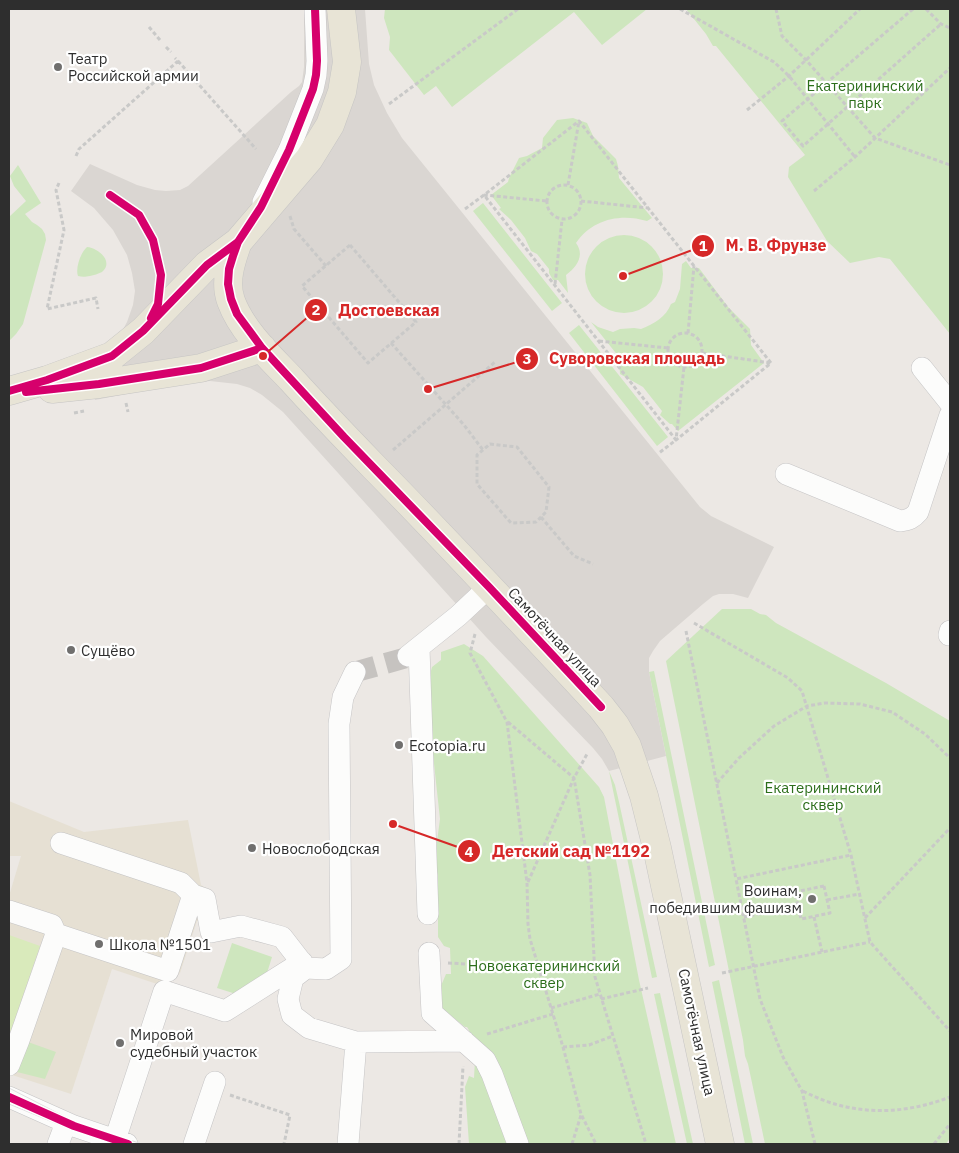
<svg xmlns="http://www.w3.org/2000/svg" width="959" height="1153" font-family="'IBM Plex Sans',sans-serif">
	<rect width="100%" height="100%" fill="#ece8e4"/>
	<!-- education -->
	<path fill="#e6e0d3" d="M9,801L84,832L188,820L201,885L214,893L218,916L197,921L180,973L166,987L112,969L71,1094L9,1074V896L21,856H9Z"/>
	<!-- green -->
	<path fill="#cee6be" d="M385,9H647L602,45L574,12L452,107L436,86L424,95L389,50L390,37L384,18Z
		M686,9H950V334L890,259L879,257L850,263L827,241L788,177L789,167L805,155L716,46H713L706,34Z
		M573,118L587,123L593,136L616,159L618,166L619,178L652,218L647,221C621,213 592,219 576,243C585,255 577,267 566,275L568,293L558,280H553L549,273V269L537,254L531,251L525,238L511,220L499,209L501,208L491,195L508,182L509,178L519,158L527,156L542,148L543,138L557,120Z
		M18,165L41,203L25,214L32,222L37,225L42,229L45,234L46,240L23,324L16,334L9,341V217L26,201L14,186L10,176Z
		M483,203L562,303L552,311L473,211Z
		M585 274a39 39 0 1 1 78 0a39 39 0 1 1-78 0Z
		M87,247C99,248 114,262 102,272C98,274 94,275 90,276C85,277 82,277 78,276C75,268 81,252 87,247Z
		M686,261L691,268H699L728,307L750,329L751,345L764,363L678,431L672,424H670L660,415L662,411L643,387L620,374L619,357L591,322L598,327L613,332L620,329L634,328L641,329C654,324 666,317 671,304L675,302L680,289L682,264Z
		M579,325L668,437L657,446L569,333Z
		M722,609H751L760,614L766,615L776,623L886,683L950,721V1138L946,1144H765L748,1064L745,1056L743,1040L666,661Z
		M464,644L483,656L599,787L604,797L639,980L676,1144H469L465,1087L469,1076L474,1078L476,1042L467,1027H465L441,1008L438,993L446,974H451L450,948L444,946L438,937V875L434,864L440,819L426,690L432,667L441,660V652Z
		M654,671L715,965L709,967L649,672Z
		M609,771L615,785L619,802L657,977L652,978Z
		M232,943L272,957L267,973L236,994L217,988Z
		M719,980L753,1144H745L712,982Z
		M660,993L693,1144H687L654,994Z
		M28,1042L56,1052L45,1079L17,1072Z"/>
	<!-- pitch -->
	<path fill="#d9eabb" d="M9,935L40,946L11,1031L9,1030Z"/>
	<!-- plaza -->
	<path fill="#dad6d2" d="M304,9H365L369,64L374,85L387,113L402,138L700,507L711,516L774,547L748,598L733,594H719L713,596L703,604L660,641L653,651L649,658V672L666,756L609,771L602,759L593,748L486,637L283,412L262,395L250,388L237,384L210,381L177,384L95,400L80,359L119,337L127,322L133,305L135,291L132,273L127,255L113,230L94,208L71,191L90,164L137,185L155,190L166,191L180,190L188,186L291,92L299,86L302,82L304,67Z"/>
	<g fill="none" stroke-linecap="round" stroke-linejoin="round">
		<!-- minor-tunnel -->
		<path stroke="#c6c3c0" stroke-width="21" stroke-dasharray="21 11" stroke-linecap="butt" d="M355,672L405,658"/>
		<!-- minor casing -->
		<g stroke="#c5c4c5" stroke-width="22">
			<path id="minor" d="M263,202L289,150L313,89L316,75L317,61L315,9
				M922,368L950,403
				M786,474L900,521C909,520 913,518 918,512L950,415
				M949,635L950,631
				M419,648L428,914
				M408,656L458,616L489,587
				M355,672L343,697L339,724L341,959L326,969L306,968L293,978L288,999L292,1015L309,1028L356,1042L464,1041
				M61,843L181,883L193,895
				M9,911L52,925L56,934L19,1040L9,1065
				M56,934L168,971L193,895L205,899L211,932L241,926L282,937L306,968
				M429,953L432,1013L485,1060L492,1074L518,1144
				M9,1097L74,1126L127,1144
				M115,1140L164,991L225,1011L302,962
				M58,1144L66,1123
				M194,1144L215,1082
				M348,1144L356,1042"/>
		</g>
		<!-- major casing -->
		<g stroke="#c6c5c4" stroke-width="29">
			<path id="major" d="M238,242C231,261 224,282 231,301C242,331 270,357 291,379C318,409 346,438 374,467C451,545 526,626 601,707L615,725L627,746L644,796L657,848L720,1144
				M52,389L99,384L201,368L262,348
				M9,391L47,380L112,356L143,331L207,265L238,242L309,159L330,125L342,92L347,62L341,9"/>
		</g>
		<!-- path -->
		<path stroke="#c9c9c8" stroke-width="3" stroke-dasharray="4 2.5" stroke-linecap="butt" d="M680,9L774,62L789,76L855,157
			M776,9L782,36L806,60L875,138L950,165
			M913,9L782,121L803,146L941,24
			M926,9L941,24L950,28
			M149,27L160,40
			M166,47L171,52
			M178,61L256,149
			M389,104L518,9
			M747,110L789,76L860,9
			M76,156L79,149L178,61L175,58
			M59,183L56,190L64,230L47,309L96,298L98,309
			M547 202a17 17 0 1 1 34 0a17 17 0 1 1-34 0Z
			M568,185L579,121
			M814,191L855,157L950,68
			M546,201L484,195L579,121L771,363L676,440L684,367
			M581,201L648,208
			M465,209L484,195L676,440L659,453
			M290,216L294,229L326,266
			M350,245L416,322L368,363L302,286Z
			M555,284L562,220
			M668 350a17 17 0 1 1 34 0a17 17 0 1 1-34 0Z
			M688,333L694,266
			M599,341L668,348
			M391,343L464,425L483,450
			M702,353L771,363
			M126,403L128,412
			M74,413L84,411
			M490,444L517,447L549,487L546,512L536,522L511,523L477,484V455Z
			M393,450L495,362
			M541,517L574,556L593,564
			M694,623L788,678L802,691L851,855L870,942L950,1031
			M686,631L736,879
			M475,634L470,653L507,722L527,883L528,924L530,939L563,1047L581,1114L596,1144
			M508,722L574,778L590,875L595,977L646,1144
			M717,783L739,758L774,726L807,706L825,703L860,704L892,712L925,734L950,758
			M528,882L574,778L587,754
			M824,886L830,913L801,919L795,892Z
			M827,900L859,894
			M744,917L798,906
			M814,917L822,952
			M865,918L950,828
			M448,963L505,966L523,971L539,968
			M722,973L870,942
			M601,999L648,988
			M551,1008L600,994
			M487,1034L553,1014
			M563,1047L589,1045L613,1036
			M803,1091C850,1116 901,1116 950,1097
			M230,1095L290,1115L284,1144
			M459,1144L463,1066
			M572,1144L581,1115
			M815,1144L802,1091L783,1057L760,999L736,879L851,855
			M934,1144L950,1124"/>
		<!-- minor -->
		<use href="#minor" stroke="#fcfcfb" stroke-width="21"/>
		<!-- major -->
		<use href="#major" stroke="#e8e4d6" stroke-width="28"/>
		<!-- tram -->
		<path stroke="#dfdfe1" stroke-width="1" d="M9,1088L75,1122L142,1144
			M9,1104L72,1130L116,1144"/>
		<!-- cycleway casing -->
		<g stroke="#fff" stroke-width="11">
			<path id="cycleway" d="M315,9L317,61L316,75L313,89L289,150L261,207L238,242L233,256L229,269L228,284L231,299L237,314L262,348L344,437L489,587L601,707
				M110,195L139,215L153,240L161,275L158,304L151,318
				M9,391L47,380L112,356L143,331L207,265L238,242
				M26,392L99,384L201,368L262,348
				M9,1097L74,1126L128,1144"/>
		</g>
		<!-- cycleway -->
		<use href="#cycleway" stroke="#d6006c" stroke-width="8"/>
	</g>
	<!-- markers -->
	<g fill="#706f6e" stroke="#fff" stroke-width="2">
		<circle cx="58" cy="67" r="5"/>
		<circle cx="71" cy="650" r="5"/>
		<circle cx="399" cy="745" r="5"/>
		<circle cx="252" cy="848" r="5"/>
		<circle cx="812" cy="899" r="5"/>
		<circle cx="99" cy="944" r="5"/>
		<circle cx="120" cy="1043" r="5"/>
	</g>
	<g text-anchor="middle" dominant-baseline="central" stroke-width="4.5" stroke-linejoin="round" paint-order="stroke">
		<!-- poi labels -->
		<g font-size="15" fill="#2e2e2e" stroke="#fff" text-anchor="start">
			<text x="68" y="58">Театр<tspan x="68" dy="17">Российской армии</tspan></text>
			<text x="81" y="650">Сущёво</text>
			<text x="409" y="745">Ecotopia.ru</text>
			<text x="262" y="848">Новослободская</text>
			<text x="802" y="890" text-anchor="end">Воинам,<tspan x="802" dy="17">победившим фашизм</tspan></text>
			<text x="109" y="944">Школа №1501</text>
			<text x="130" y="1034">Мировой<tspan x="130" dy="17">судебный участок</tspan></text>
		</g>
		<!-- park labels -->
		<g font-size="15" fill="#2c6e1b" stroke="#fff">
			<text x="865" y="85">Екатерининский<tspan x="865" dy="17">парк</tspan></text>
			<text x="823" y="787">Екатерининский<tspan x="823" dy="17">сквер</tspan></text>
			<text x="544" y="965">Новоекатерининский<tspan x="544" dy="17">сквер</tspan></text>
		</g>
		<!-- street labels -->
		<g font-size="15" fill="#2e2e2e" stroke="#fff">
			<text transform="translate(555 637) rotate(47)">Самотёчная улица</text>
			<text transform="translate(697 1032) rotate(78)">Самотёчная улица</text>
		</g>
	</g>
	<!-- callouts -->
	<path fill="none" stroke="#d62828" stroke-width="2" d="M623 276L703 246M263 356L316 310M428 389L527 359M393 824L469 851"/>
	<g fill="#d62828" stroke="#fff" stroke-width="2">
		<circle cx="623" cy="276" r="5"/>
		<circle cx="263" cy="356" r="5"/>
		<circle cx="428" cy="389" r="5"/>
		<circle cx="393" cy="824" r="5"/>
		<circle cx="703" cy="246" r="12"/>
		<circle cx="316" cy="310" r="12"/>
		<circle cx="527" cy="359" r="12"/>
		<circle cx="469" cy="851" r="12"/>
	</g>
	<g font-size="15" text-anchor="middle" font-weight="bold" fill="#fff">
		<text x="703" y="251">1</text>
		<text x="316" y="315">2</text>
		<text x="527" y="364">3</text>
		<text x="469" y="857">4</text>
	</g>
	<g font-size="16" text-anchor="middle" font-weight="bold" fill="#d62828" stroke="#fff" stroke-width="4.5" stroke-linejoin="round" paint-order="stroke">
		<text x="776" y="251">М. В. Фрунзе</text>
		<text x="389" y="316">Достоевская</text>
		<text x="637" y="364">Суворовская площадь</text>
		<text x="571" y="857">Детский сад №1192</text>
	</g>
	<!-- border -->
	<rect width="959" height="1153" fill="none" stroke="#2e2e2e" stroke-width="20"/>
</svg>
